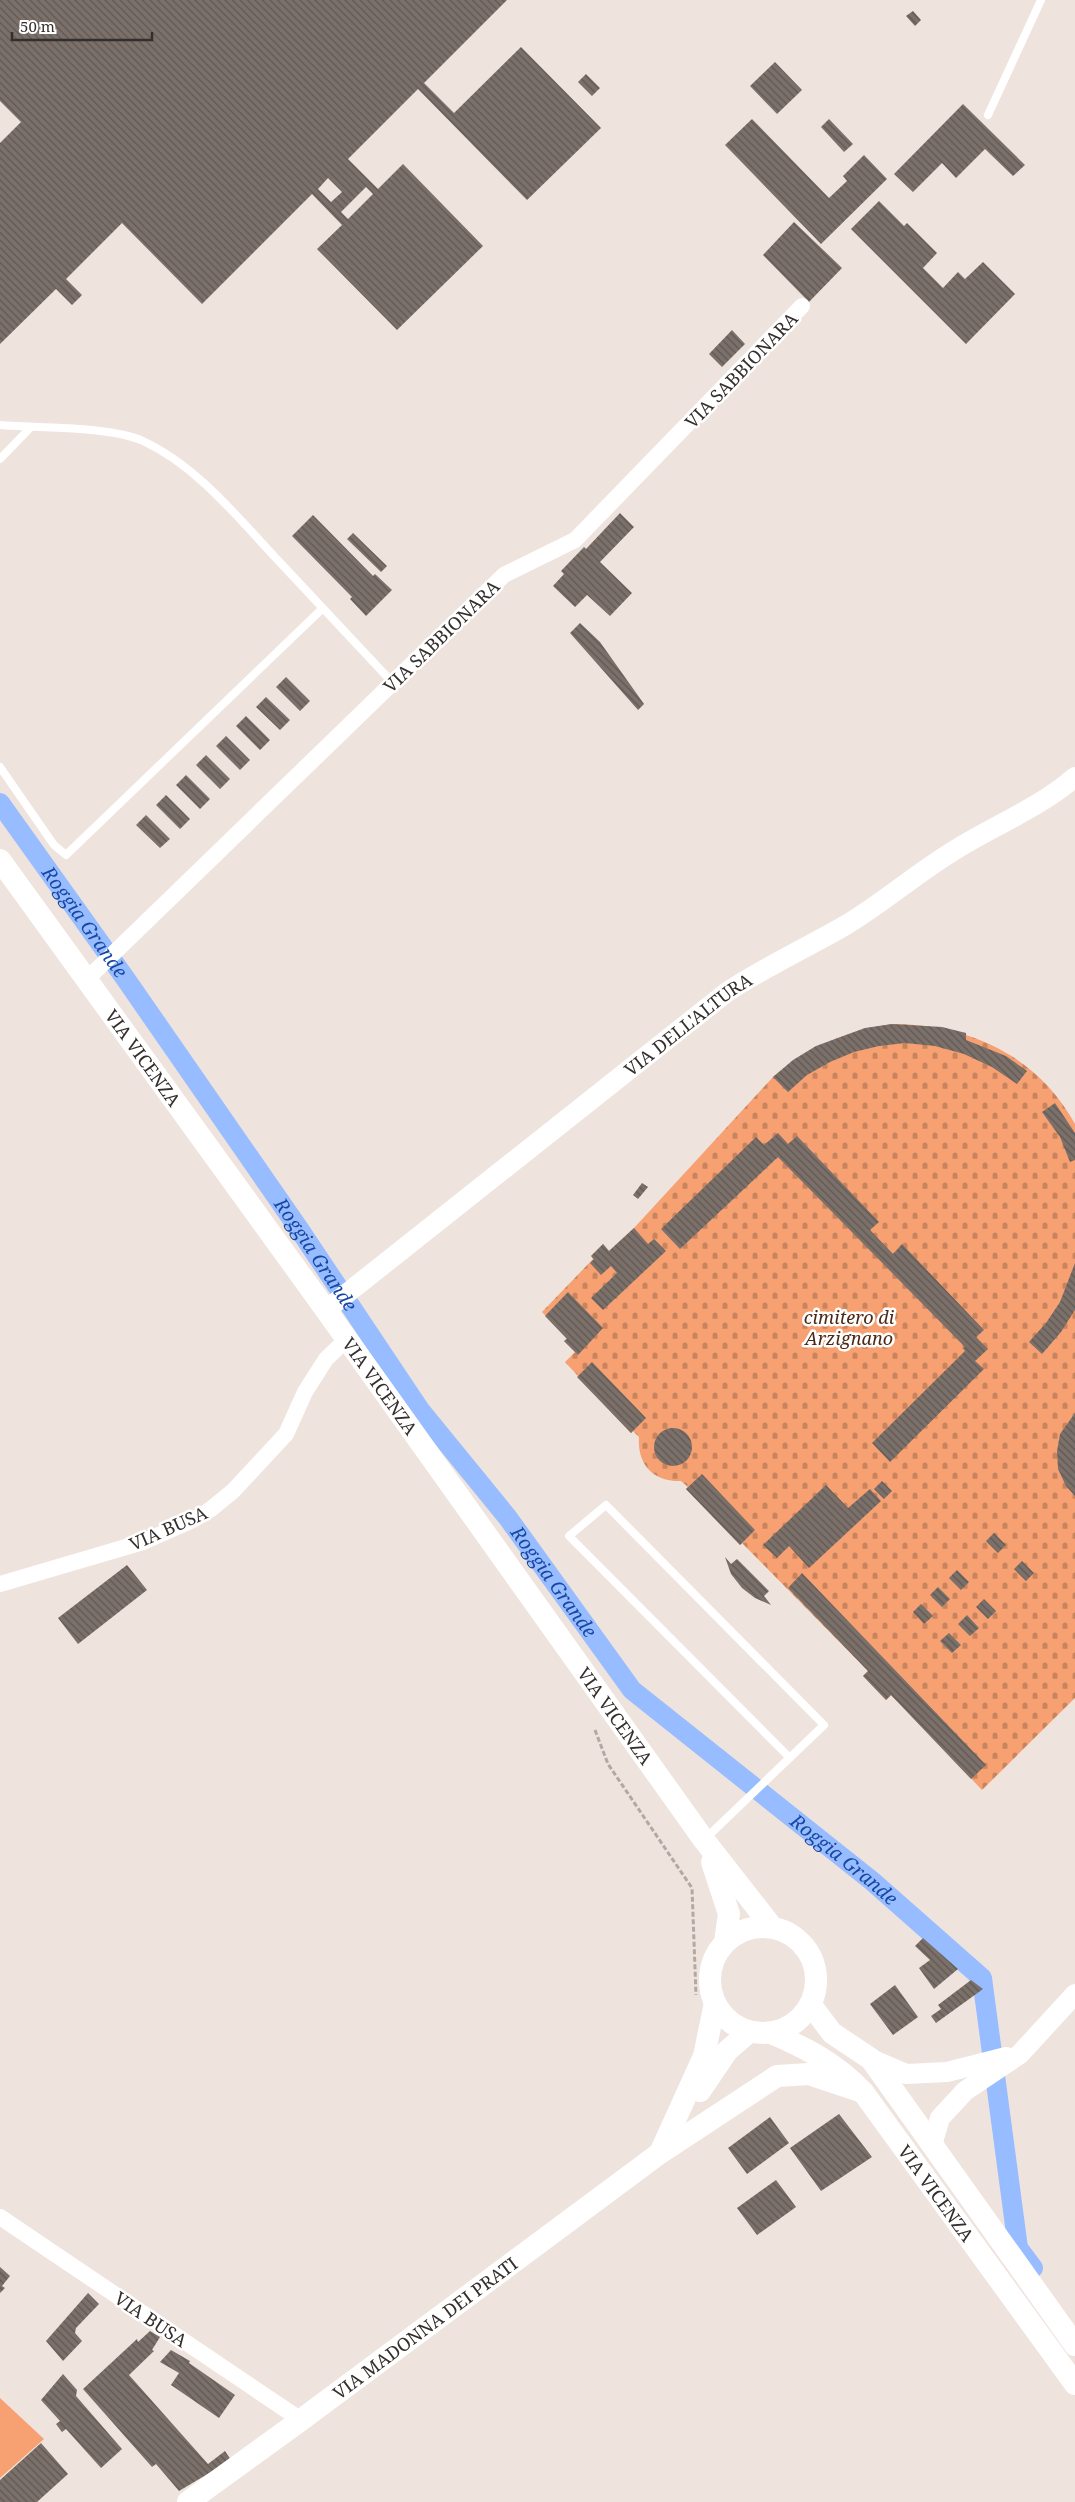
<svg xmlns="http://www.w3.org/2000/svg" width="1075" height="2502" font-family="'Noto Serif',serif">
	<defs>
		<pattern id="cemetery-stones" width="16" height="16" patternUnits="userSpaceOnUse" patternTransform="scale(1.25)"><rect width="16" height="16" fill="#f7a172"/><path d="M2 7V4a2 2 0 0 1 4 0v3zM10 15v-3a2 2 0 0 1 4 0v3z" fill="#c9845e"/></pattern>
		<pattern id="building-back-hatch" width="6" height="6" patternUnits="userSpaceOnUse" patternTransform="scale(1.25)"><rect width="6" height="6" fill="#7b706a"/><path d="M-1 5l2 2M0 0l6 6M5-1l2 2" fill="none" stroke="#605853"/></pattern>
	</defs>
	<rect width="100%" height="100%" fill="#efe3dd"/>
	<!-- cemetery -->
	<path fill="url(#cemetery-stones)" d="M892,1024C968,1024 1037,1055 1075,1124V1698L982,1790L891,1695L886,1700L863,1676L868,1671L742,1543L740,1545L686,1489L688,1487L681,1481C653,1482 637,1464 639,1437L633,1431L631,1433L565,1362L575,1352L564,1341L567,1338L542,1312L593,1259L591,1256L603,1244L609,1251L634,1228L773,1077C809,1047 845,1031 892,1024Z"/>
	<!-- pitch -->
	<path fill="#f7a172" d="M0,2398L44,2439L0,2478Z"/>
	<g fill="none" stroke-linecap="round" stroke-linejoin="round">
		<!-- canal -->
		<path stroke="#97bcff" stroke-width="20" id="s1" d="M0,803L125,978L299,1229L420,1410L508,1518L632,1690L872,1881L982,1978L1018,2248L1033,2268"/>
	</g>
	<!-- building -->
	<path fill="url(#building-back-hatch)" fill-rule="evenodd" d="M0,0H507L424,83L454,113L521,47L601,128L527,200L418,89L348,159L378,189L403,164L483,246L397,330L317,249L342,225L312,194L202,304L122,223L66,279L82,295L72,305L56,289L0,344V143L21,122L0,101ZM328,178L342,192L331,202L318,189ZM366,187L373,194L348,219L341,212Z
		M913,11L921,20L915,26L906,16Z
		M775,62L802,90L777,114L750,86Z
		M586,74L600,88L592,96L578,82Z
		M963,104L1025,165L1013,176L985,149L956,178L942,163L913,192L894,174Z
		M752,119L829,198L847,181L843,176L864,155L887,179L821,244L725,145Z
		M829,119L853,144L844,152L821,127Z
		M879,201L904,226L907,223L937,253L923,268L943,288L958,272L965,279L983,262L1015,294L966,344L851,229Z
		M794,222L842,268L809,302L763,255Z
		M732,330L745,344L722,367L709,354Z
		M620,513L634,527L600,562L632,593L610,616L587,595L575,607L553,586L564,574L561,571L584,547L586,549Z
		M313,515L373,576L375,574L392,590L366,616L350,599L352,597L292,536Z
		M353,533L387,566L381,572L347,539Z
		M580,623L600,642L644,704L638,710L570,633Z
		M286,677L310,701L300,711L276,687Z
		M266,697L290,720L280,730L256,707Z
		M246,716L270,740L260,750L236,726Z
		M226,736L250,760L240,770L216,746Z
		M206,755L230,779L220,789L196,765Z
		M186,775L210,799L200,809L176,785Z
		M166,795L190,819L180,829L156,805Z
		M146,815L170,839L160,848L136,825Z
		M892,1024L942,1027L966,1033V1040L1006,1056L1027,1071L1017,1084L992,1067L964,1054L935,1046L905,1043L879,1046L854,1052L830,1062L807,1075L788,1092L773,1077L793,1060L816,1046L865,1028Z
		M1055,1103L1075,1133V1160L1070,1162L1060,1137L1042,1112Z
		M778,1133L788,1144L797,1136L879,1222L870,1230L893,1254L902,1244L984,1330L976,1337L988,1349L975,1361L984,1369L890,1462L872,1443L965,1351L963,1348L965,1347L778,1157L680,1249L661,1229L756,1137L764,1145Z
		M642,1183L648,1187L638,1199L633,1195Z
		M634,1228L648,1244L654,1239L666,1251L603,1310L591,1298L617,1273L611,1266L601,1275L590,1263L594,1259L591,1256L603,1244L609,1251Z
		M1075,1263V1310L1061,1332L1042,1354L1029,1342L1046,1323L1060,1302Z
		M568,1292L603,1328L578,1355L564,1341L567,1339L545,1316Z
		M592,1362L646,1418L631,1433L577,1377Z
		M1075,1413V1496L1066,1486L1058,1469L1057,1451L1060,1434Z
		M654 1447a19 19 0 1 1 38 0a19 19 0 1 1-38 0Z
		M702,1474L755,1530L740,1545L686,1489Z
		M882,1481L892,1491L884,1499L874,1489Z
		M826,1485L848,1508L870,1489L881,1501L809,1568L789,1546L777,1558L763,1545Z
		M994,1533L1006,1545L998,1553L986,1541Z
		M725,1557L731,1564L737,1559L769,1591L764,1596L771,1605L755,1598L742,1588L731,1574Z
		M1022,1561L1034,1573L1026,1581L1014,1569Z
		M127,1565L147,1590L78,1644L58,1618Z
		M957,1570L969,1582L961,1590L949,1578Z
		M802,1573L986,1765L971,1779L891,1695L886,1700L863,1676L868,1671L788,1588Z
		M938,1587L950,1599L942,1607L930,1595Z
		M984,1599L996,1611L988,1619L976,1607Z
		M921,1604L933,1616L924,1624L913,1612Z
		M967,1615L979,1628L970,1636L958,1624Z
		M949,1633L961,1645L952,1653L940,1641Z
		M923,1938L958,1969L934,1989L919,1968L930,1960L915,1946Z
		M971,1980L983,1989L936,2023L931,2016L941,2009L938,2005Z
		M895,1985L918,2017L893,2035L870,2004Z
		M839,2114L872,2157L821,2191L790,2148Z
		M770,2117L789,2143L747,2174L728,2148Z
		M776,2180L796,2207L757,2235L737,2208Z
		M0,2267L10,2276L2,2286L5,2288L0,2293Z
		M88,2293L99,2304L76,2328L75,2333L82,2341L63,2361L46,2341Z
		M150,2331L160,2337L152,2350L154,2351L129,2375L208,2464L225,2451L231,2460L179,2491L156,2464L152,2467L83,2389L137,2339L138,2342Z
		M171,2350L190,2361L189,2363L235,2395L219,2418L171,2385L179,2373L160,2362Z
		M63,2374L77,2390L76,2396L122,2449L101,2468L66,2429L62,2432L56,2424L60,2421L41,2400Z
		M41,2443L68,2474L37,2502H0V2480Z"/>
	<g fill="none" stroke-linecap="round" stroke-linejoin="round">
		<!-- path -->
		<path stroke="#b2a9a4" stroke-width="3" stroke-dasharray="5 2.5" stroke-linecap="butt" d="M595,1730L608,1764L692,1888L696,1995"/>
		<!-- service -->
		<path stroke="#fff" stroke-width="8" d="M988,115L1041,0
			M0,425C37,428 111,426 143,441C195,465 235,514 273,555C313,598 353,640 393,683
			M0,459L31,427
			M0,767L54,845L66,855L323,608
			M705,1839L824,1725L606,1505L569,1536L790,1758"/>
		<!-- minor -->
		<path stroke="#fff" stroke-width="16" d="M86,980L504,575L575,540L802,306
			M0,1584L143,1542L193,1520L211,1509L233,1491L286,1434L305,1392L326,1359L347,1339
			M0,2217L301,2420"/>
		<!-- tertiary -->
		<g stroke="#fff" stroke-width="20">
			<path id="s2" d="M326,1310L727,992C765,967 806,948 846,925C884,902 917,873 955,850C995,825 1039,808 1075,777"/>
			<path d="M871,2059L906,2074L947,2072L1006,2057"/>
			<path d="M932,2145L940,2118L965,2091L1020,2054L1075,1994"/>
		</g>
		<!-- secondary -->
		<g stroke="#fff" stroke-width="22">
			<path id="s3" d="M0,860L326,1310L704,1840L772,1927"/>
			<path d="M712,1862L729,1914L725,1942"/>
			<circle cx="763" cy="1980" r="53"/>
			<path d="M811,2005L832,2033L871,2059L1075,2345"/>
			<path id="s4" d="M771,2033C806,2048 837,2064 863,2092L1075,2384"/>
			<path d="M700,2091L727,2051L749,2032"/>
			<path d="M660,2153L704,2056L715,2003"/>
			<path id="s5" d="M188,2502L301,2420L660,2153L777,2076L809,2074L863,2092"/>
		</g>
	</g>
	<g text-anchor="middle" dominant-baseline="central" stroke-width="5" stroke-linejoin="round" paint-order="stroke">
		<!-- street labels -->
		<g font-size="18" fill="#342f2d" stroke="#fff">
			<text transform="translate(741 370) rotate(-46)">VIA SABBIONARA</text>
			<text transform="translate(441 636) rotate(-44)">VIA SABBIONARA</text>
			<text stroke="none"><textPath href="#s2" startOffset="461">VIA DELL'ALTURA</textPath></text>
			<text stroke="none"><textPath href="#s3" startOffset="244">VIA VICENZA</textPath></text>
			<text stroke="none"><textPath href="#s3" startOffset="649">VIA VICENZA</textPath></text>
			<text transform="translate(168 1528) rotate(-24)">VIA BUSA</text>
			<text stroke="none"><textPath href="#s3" startOffset="1054">VIA VICENZA</textPath></text>
			<text stroke="none"><textPath href="#s4" startOffset="235">VIA VICENZA</textPath></text>
			<text transform="translate(151 2319) rotate(34)">VIA BUSA</text>
			<text stroke="none"><textPath href="#s5" startOffset="294">VIA MADONNA DEI PRATI</textPath></text>
		</g>
		<!-- park labels -->
		<g font-size="18" font-style="italic" fill="#4d2913" stroke="#fff">
			<text x="849" y="1317">cimitero di<tspan x="849" dy="21">Arzignano</tspan></text>
		</g>
		<!-- water labels -->
		<g font-size="19" font-style="italic" fill="#1748a4" stroke="#fff">
			<text stroke="none"><textPath href="#s1" startOffset="146">Roggia Grande</textPath></text>
			<text stroke="none"><textPath href="#s1" startOffset="551">Roggia Grande</textPath></text>
			<text stroke="none"><textPath href="#s1" startOffset="956">Roggia Grande</textPath></text>
			<text stroke="none"><textPath href="#s1" startOffset="1361">Roggia Grande</textPath></text>
		</g>
	</g>
	<!-- scale -->
	<path d="M12 32v8h140v-8" fill="none" stroke="#342f2d" stroke-width="2.5"/>
	<text x="20" y="32" font-size="15" fill="#342f2d" stroke="#ffffff" stroke-width="4" paint-order="stroke">50 m</text>
</svg>
